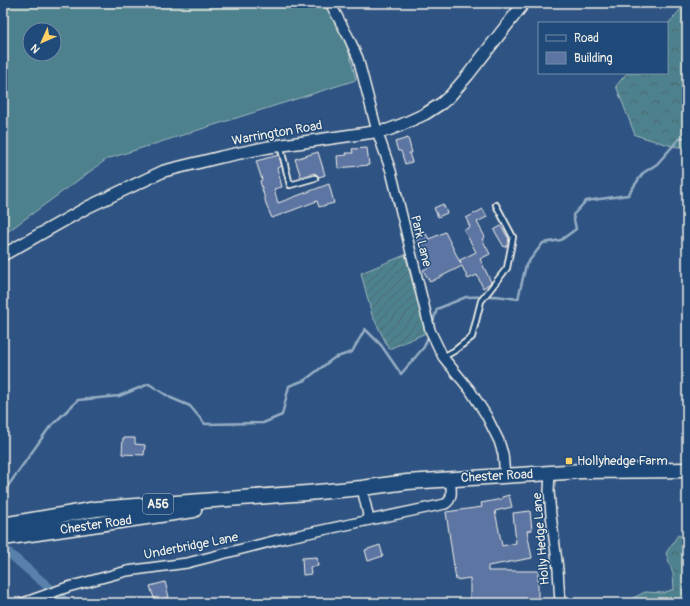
<svg xmlns="http://www.w3.org/2000/svg" width="690" height="606" font-family="Pangolin,sans-serif">
	<defs>
		<pattern id="forest-crowns" width="20" height="18" patternUnits="userSpaceOnUse"><rect width="20" height="18" fill="#4e818e"/><path d="M2 6a3 3 0 1 1 6 0M12 15a3 3 0 1 1 6 0" fill="none" stroke="#4c676e"/></pattern>
		<pattern id="garden-furrows" width="10" height="10" patternUnits="userSpaceOnUse"><rect width="10" height="10" fill="#4e818e"/><path d="M-1 1l2-2M0 10L10 0M9 11l2-2" fill="none" stroke="#4c676e"/></pattern>
	</defs>
	<rect width="100%" height="100%" fill="#2f5484"/>
	<filter id="ink" filterUnits="userSpaceOnUse"><feTurbulence type="fractalNoise" baseFrequency=".025" numOctaves="2"/><feDisplacementMap in="SourceGraphic" scale="8" xChannelSelector="R" yChannelSelector="G"/><feConvolveMatrix kernelMatrix="1 2 1 2 8 2 1 2 1" color-interpolation-filters="sRGB"/></filter>
	<g filter="url(#ink)">
		<!-- grass -->
		<path fill="#4e818e" stroke="#a1b9bb" fill-rule="evenodd" d="M3,3H325L346,40L356,80L107,159L3,235ZM30,30H54V54H30Z"/>
		<!-- forest -->
		<path fill="url(#forest-crowns)" stroke="#a1b9bb" d="M686,3H687V148L672,146L635,135L616,86L627,73H667V25Z
			M678,535L687,539V603H631V599L645,592L663,593L674,589L673,574L666,553Z"/>
		<!-- garden -->
		<path fill="url(#garden-furrows)" stroke="#a1b9bb" d="M405,255L426,333L389,349L372,315L361,273Z"/>
		<g fill="none" stroke-linecap="round" stroke-linejoin="round">
			<!-- stream -->
			<path stroke="#96aec3" stroke-width="2.5" d="M432,325L437,309L466,297L496,296L518,299L526,265L543,243L561,240L576,229L573,215L586,201L628,195L643,173L657,164L679,139L687,136
				M3,493L49,428L78,400L119,396L149,384L171,398L190,406L205,424L263,423L282,415L289,386L305,380L334,358L352,352L365,329L381,345L401,374L424,347L429,334"/>
			<!-- canal -->
			<path stroke="#5882ab" stroke-width="9" d="M3,548L67,603"/>
		</g>
		<!-- building -->
		<path fill="#5d75a2" stroke="#f4f1e8" d="M408,138L412,153H409L412,162L405,164L401,151H398L395,142Z
			M367,148L369,165L338,168L337,156L347,155L346,153H353L352,149Z
			M318,152L325,175L319,177L315,173L301,177L295,159Z
			M279,155L282,166L277,168L282,187L274,189L278,203L329,184L334,203L319,207L317,201L272,218L267,207L260,181L262,180L256,161Z
			M443,204L447,213L438,217L434,208Z
			M483,209L487,217L477,222L485,237L482,239L490,254L480,259L491,282L489,284L483,288L477,275L468,279L462,266L430,282L423,270L432,266L416,237L425,232L429,239L434,237L445,232L461,264L460,260L476,252L464,230L470,227L466,218Z
			M501,226L509,239L508,245L504,247L494,230Z
			M123,438H135V444L145,445L144,455L122,454Z
			M509,495L512,507L495,511L502,546L516,543L513,513L530,511L532,530L527,531L532,558L488,566V571H538V603H470V578L456,580L446,512L482,507L481,503L502,499V497Z
			M380,545L383,556L368,561L365,550Z
			M317,557L318,566L310,567L311,574L303,575L302,558Z
			M165,582L169,597L155,601L150,586Z"/>
		<g fill="none" stroke-linecap="round" stroke-linejoin="round">
			<!-- service casing -->
			<g stroke="#f4f1e8" stroke-width="8">
				<path id="service" d="M280,145L290,185L315,178
					M443,357L454,351L472,337L481,301L507,268L513,237L496,205"/>
			</g>
			<!-- minor casing -->
			<g stroke="#f4f1e8" stroke-width="12">
				<path id="minor" d="M330,3L349,38L358,58L377,131L391,171L430,330L443,357L470,390L486,415L499,441L503,454L505,476
					M550,473L549,491L551,515L558,569L560,603
					M362,488L368,515L366,521
					M23,603L68,587L127,571L187,563L285,538L445,504C454,499 451,488 450,479"/>
			</g>
			<!-- tertiary casing -->
			<g stroke="#f4f1e8" stroke-width="14">
				<path id="tertiary" d="M3,255L88,207L164,171L221,157L269,147L388,130L401,125L425,114L442,103L450,96L468,75L524,3"/>
			</g>
			<!-- trunk casing -->
			<g stroke="#f4f1e8" stroke-width="17">
				<path id="trunk" d="M3,525L96,509L307,493L362,488L407,482L582,471L687,470
					M3,538L194,510"/>
			</g>
			<!-- service -->
			<use href="#service" stroke="#1f4a7a" stroke-width="4.5"/>
			<!-- minor -->
			<use href="#minor" stroke="#1f4a7a" stroke-width="9"/>
			<!-- tertiary -->
			<use href="#tertiary" stroke="#1f4a7a" stroke-width="11"/>
			<!-- trunk -->
			<use href="#trunk" stroke="#1f4a7a" stroke-width="14"/>
		</g>
	</g>
	<!-- markers -->
	<rect fill="#ffd166" stroke="#1f4a7a" stroke-width="1.5" x="565" y="457" width="8" height="8" rx="2"/>
	<g text-anchor="middle" dominant-baseline="central" stroke-width="3" stroke-linejoin="round" paint-order="stroke">
		<!-- shield labels -->
		<rect fill="#1f4a7a" stroke="#b4bfc7" stroke-width="1" x="143" y="494" width="30" height="20" rx="3"/>
		<g font-size="12" font-weight="bold" fill="#f4f1e8">
			<text x="158" y="504">A56</text>
		</g>
		<!-- street labels -->
		<g font-size="13" fill="#f4f1e8" stroke="#1f4a7a">
			<text transform="translate(277 133) rotate(-10)">Warrington Road</text>
			<text transform="translate(421 241) rotate(76)">Park Lane</text>
			<text transform="translate(497 476) rotate(-3)">Chester Road</text>
			<text transform="translate(96 525) rotate(-8)">Chester Road</text>
			<text transform="translate(541 539) rotate(-95)">Holly Hedge Lane</text>
			<text transform="translate(191 546) rotate(-11)">Underbridge Lane</text>
		</g>
		<!-- poi labels -->
		<g font-size="13" fill="#f4f1e8" stroke="#1f4a7a" text-anchor="start">
			<text x="577" y="461">Hollyhedge Farm</text>
		</g>
	</g>
	<!-- margin -->
	<rect width="690" height="606" fill="none" stroke="#1f4a7a" stroke-width="16"/>
	<rect x="8" y="8" width="674" height="590" fill="none" stroke="#f4f1e8" stroke-width="1.5" filter="url(#ink)"/>
	<!-- legend -->
	<rect x="538" y="22" width="130" height="52" fill="#1f4a7a" stroke="#748da6"/>
	<rect x="546" y="35" width="20" height="6" fill="#1f4a7a" stroke="#748da6"/>
	<text x="574" y="42" font-size="12" fill="#f4f1e8">Road</text>
	<rect x="546" y="52" width="20" height="12" fill="#5d75a2" stroke="#748da6"/>
	<text x="574" y="62" font-size="12" fill="#f4f1e8">Building</text>
	<!-- north arrow -->
	<g transform="translate(42 42) rotate(225)"><circle r="19" fill="#1f4a7a" stroke="#748da6"/>
	<path d="M0-3L7 15L0 10L-7 15Z" fill="#ffd166"/>
	<text y="-6" font-size="11" font-weight="bold" text-anchor="middle" fill="#f4f1e8">N</text>
	</g>
</svg>
